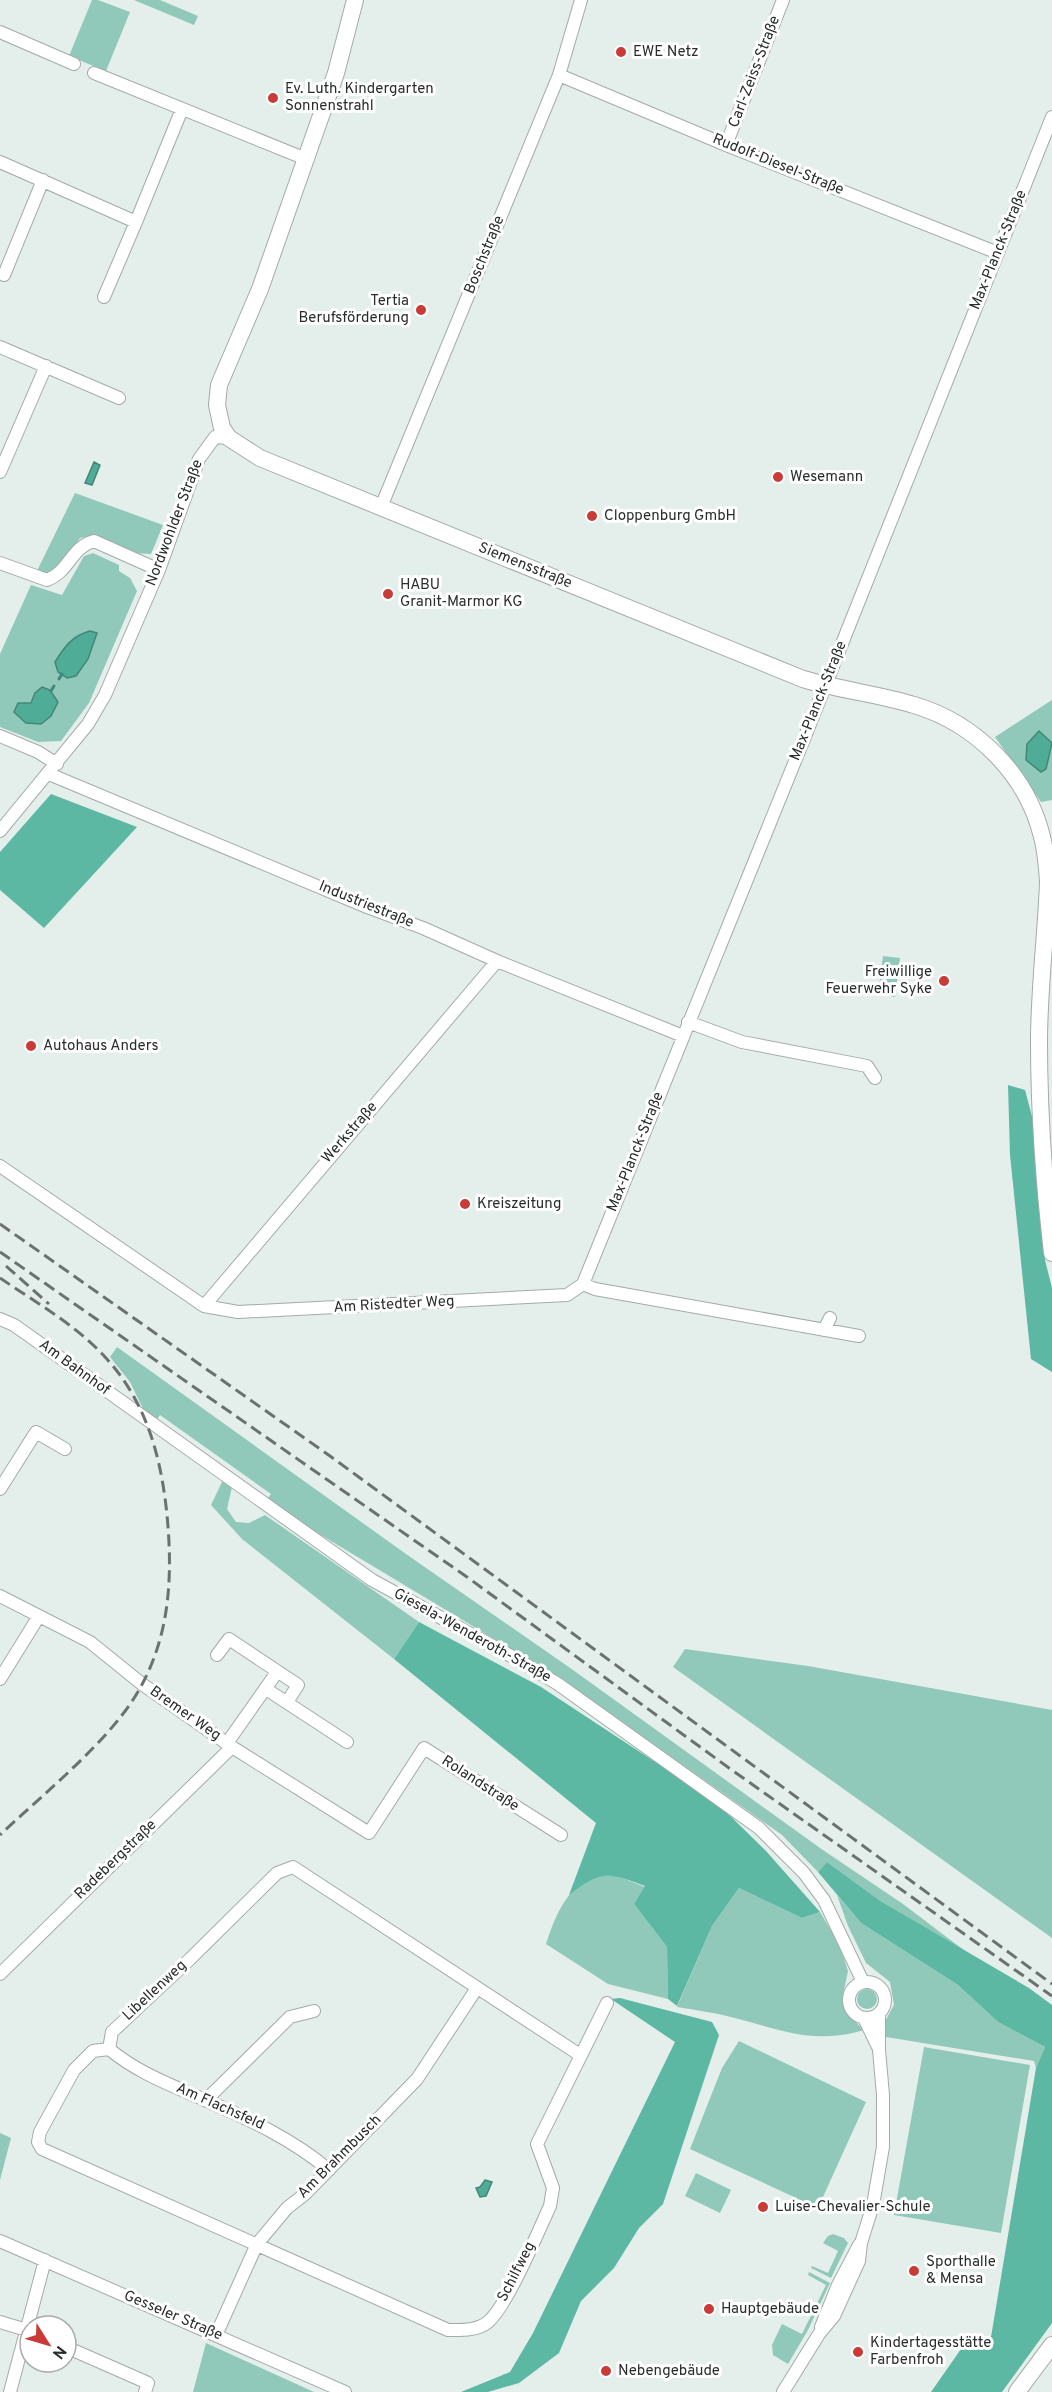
<svg xmlns="http://www.w3.org/2000/svg" width="1052" height="2392" font-family="Overpass,sans-serif">
	<rect width="100%" height="100%" fill="#e4eeeb"/>
	<!-- green -->
	<path fill="#90c9ba" fill-rule="evenodd" d="M92,0H98L130,12L106,71L69,56Z
		M134,0H160L198,16L194,25Z
		M75,493L163,525L151,554L132,553L90,536L80,538L62,565L51,575L36,573Z
		M93,553L119,565V571L130,578L137,591L89,703L61,741L38,742L0,727V654L31,585L62,595L84,556ZM50,690L58,702L31,704Z
		M1052,700V743L1039,731L1046,769L1052,745V800L1041,802L995,737Z
		M883,956L900,958L895,997L878,994Z
		M117,1347L406,1554L573,1670L820,1848L903,1904L969,1954L882,1902L827,1862L818,1872L782,1835L564,1681L311,1529L267,1499L271,1494L160,1415L155,1422L149,1421L130,1382L110,1357Z
		M223,1480L232,1487L227,1509L236,1522L249,1523L265,1515L419,1622L394,1659L242,1539L211,1505Z
		M685,1649L808,1666L1052,1710V1938L673,1667Z
		M615,1875L645,1887L634,1904L667,1947L668,1999L608,1984L546,1944C554,1920 565,1889 591,1878C597,1875 607,1876 615,1875Z
		M739,1888L802,1918L820,1912L839,1944L848,1971L842,1999L845,2012L864,2030C811,2046 777,2028 727,2016C711,2012 694,2010 677,2007L712,1926Z
		M837,1895L861,1923L958,1985L998,2022L1045,2047L1036,2068L1034,2061L886,2037L884,2023L894,2005L890,1982L866,1963L848,1926Z
		M857 1999a10 10 0 1 1 20 0a10 10 0 1 1-20 0Z
		M739,2041L866,2102L818,2208L690,2149L722,2068Z
		M924,2047L1030,2065L1001,2233L894,2215Z
		M0,2133L11,2138L0,2180Z
		M696,2173L731,2190L720,2213L685,2196Z
		M833,2234L844,2238L848,2243L831,2278L811,2268L812,2266L828,2273L838,2251L823,2243L828,2236Z
		M809,2272L830,2283L808,2330L788,2364L773,2355L772,2345L782,2324L802,2334L826,2285L808,2275Z
		M206,2343L314,2392H193Z"/>
	<!-- forest -->
	<path fill="#5cb8a3" d="M51,794L137,827L44,928L0,890V852Z
		M1008,1085L1025,1090L1034,1124L1045,1260L1052,1288V1372L1031,1359L1010,1155Z
		M419,1622L541,1687L716,1802L766,1851L820,1912L802,1918L739,1888L712,1926L677,2006L668,1999L667,1947L634,1904L645,1886C608,1872 601,1870 569,1895L596,1823L394,1659Z
		M827,1862L882,1902L1029,1988L1052,2005V2323L1002,2392H931L968,2339L990,2343L1036,2068L1045,2047L998,2022L958,1985L861,1923L818,1872Z
		M620,1998L712,2022L719,2035L663,2204L639,2228L614,2268L581,2301L559,2353L519,2383L488,2392H461L510,2372L533,2333L675,2042L611,1999Z"/>
	<!-- water -->
	<path fill="#4fac97" stroke="#448677" stroke-width="1.5" d="M94,462L100,465L92,485L85,483Z
		M90,631L97,633L88,659L76,676L67,678L58,672L55,662C65,646 72,636 90,631Z
		M42,687L50,690L58,702L51,716L41,724L26,723L14,712L18,703H31L35,693Z
		M1039,731L1052,743L1046,769L1041,772L1026,760L1027,744Z
		M485,2180L492,2182L486,2196L480,2197L476,2188L480,2187Z"/>
	<g fill="none" stroke-linecap="round" stroke-linejoin="round">
		<!-- stream -->
		<path stroke="#448677" stroke-width="3" d="M59,679L62,674
			M51,691L54,686"/>
		<!-- minor casing -->
		<g stroke="#a3aba9" stroke-width="14">
			<path id="minor" d="M0,32L74,64
				M94,73L306,159
				M559,75L726,145L998,253
				M726,145L783,0
				M0,162L136,222L182,109
				M4,275L43,180
				M104,297L136,222
				M0,347L119,398
				M0,472L46,366
				M381,507L559,75L581,0
				M0,563L47,580C70,571 71,547 94,541L159,570
				M0,736L38,752L57,764
				M49,774L367,907L423,928L497,961L683,1036
				M0,831L88,724L105,695L159,570L199,459L215,437L229,438
				M688,1022L742,1042L867,1066L875,1078
				M0,1166L204,1306L238,1312L567,1295L583,1284L804,739L1052,117
				M583,1284L595,1289L859,1336
				M204,1306L497,961
				M0,1319L14,1325L86,1376L372,1580L511,1656L558,1684L759,1828L804,1873L824,1900L863,1982
				M824,1330L830,1318
				M0,1489L36,1432L65,1449
				M0,1596L90,1642L142,1684L232,1747L369,1833L424,1748L561,1835
				M217,1655L229,1639L298,1685L287,1702
				M0,1679L39,1616
				M266,1689L347,1742
				M227,1743L277,1672
				M0,1974L232,1747
				M849 2000a18 18 0 1 1 36 0a18 18 0 1 1-36 0Z
				M864,2018L878,2047
				M109,2049C138,2073 171,2085 205,2100C249,2119 292,2139 329,2170
				M580,2055L293,1867L277,1873L190,1959L112,2032L109,2049L93,2051L74,2070L40,2132L38,2142L42,2149L448,2330C461,2330 477,2331 488,2322C507,2306 538,2232 550,2206L553,2188L537,2144L607,2003
				M206,2100L290,2017L314,2011
				M0,2241L345,2392
				M0,2322L30,2331
				M821,2327L838,2285L859,2245
				M216,2335L257,2244L287,2208L305,2194L417,2079L477,1988
				M66,2347L148,2383L145,2392
				M10,2392L45,2260
				M783,2392L819,2334L834,2316L859,2261L861,2243L873,2205L883,2147V2095L879,2050V2015"/>
		</g>
		<!-- secondary casing -->
		<g stroke="#a3aba9" stroke-width="18">
			<path id="secondary" d="M355,0L336,73L260,289L219,385L217,405L222,428L229,438L260,458L803,679C840,690 878,694 914,705C975,723 1027,774 1042,837C1046,851 1047,867 1048,882C1046,935 1039,989 1039,1042C1039,1112 1044,1183 1052,1253
				M1017,2392L1052,2345"/>
		</g>
		<!-- minor -->
		<use href="#minor" stroke="#fff" stroke-width="12"/>
		<!-- secondary -->
		<use href="#secondary" stroke="#fff" stroke-width="16"/>
		<!-- rail -->
		<path stroke="#6b7170" stroke-width="3" stroke-dasharray="12 6" stroke-linecap="butt" d="M0,1224L330,1456L1052,1984
			M0,1252L467,1577L729,1768L1052,1996
			M6,1266L49,1304
			M0,1278C35,1302 76,1325 105,1357C146,1401 161,1456 167,1515C173,1578 170,1639 136,1695C106,1744 43,1794 0,1835"/>
	</g>
	<!-- markers -->
	<g fill="#c93b37" stroke="#fff" stroke-width="2">
		<circle cx="621" cy="52" r="6"/>
		<circle cx="273" cy="98" r="6"/>
		<circle cx="421" cy="310" r="6"/>
		<circle cx="778" cy="477" r="6"/>
		<circle cx="592" cy="516" r="6"/>
		<circle cx="388" cy="594" r="6"/>
		<circle cx="944" cy="981" r="6"/>
		<circle cx="31" cy="1046" r="6"/>
		<circle cx="465" cy="1204" r="6"/>
		<circle cx="763" cy="2207" r="6"/>
		<circle cx="914" cy="2271" r="6"/>
		<circle cx="709" cy="2309" r="6"/>
		<circle cx="858" cy="2352" r="6"/>
		<circle cx="606" cy="2371" r="6"/>
	</g>
	<g text-anchor="middle" dominant-baseline="central" stroke-width="6" stroke-linejoin="round" paint-order="stroke">
		<!-- poi labels -->
		<g font-size="15" fill="#292d2c" stroke="#fff" text-anchor="start">
			<text x="633" y="52">EWE Netz</text>
			<text x="285" y="89">Ev. Luth. Kindergarten<tspan x="285" dy="17">Sonnenstrahl</tspan></text>
			<text x="409" y="301" text-anchor="end">Tertia<tspan x="409" dy="17">Berufsförderung</tspan></text>
			<text x="790" y="477">Wesemann</text>
			<text x="604" y="516">Cloppenburg GmbH</text>
			<text x="400" y="585">HABU<tspan x="400" dy="17">Granit-Marmor KG</tspan></text>
			<text x="932" y="972" text-anchor="end">Freiwillige<tspan x="932" dy="17">Feuerwehr Syke</tspan></text>
			<text x="43" y="1046">Autohaus Anders</text>
			<text x="477" y="1204">Kreiszeitung</text>
			<text x="775" y="2207">Luise-Chevalier-Schule</text>
			<text x="926" y="2262">Sporthalle<tspan x="926" dy="17">&amp; Mensa</tspan></text>
			<text x="721" y="2309">Hauptgebäude</text>
			<text x="870" y="2343">Kindertagesstätte<tspan x="870" dy="17">Farbenfroh</tspan></text>
			<text x="618" y="2371">Nebengebäude</text>
		</g>
		<!-- street labels -->
		<g font-size="15" fill="#292d2c" stroke="#fff">
			<text transform="translate(755 72) rotate(-69)">Carl-Zeiss-Straße</text>
			<text transform="translate(778 165) rotate(22)">Rudolf-Diesel-Straße</text>
			<text transform="translate(999 250) rotate(-68)">Max-Planck-Straße</text>
			<text transform="translate(485 255) rotate(-68)">Boschstraße</text>
			<text transform="translate(175 523) rotate(-69)">Nordwohlder Straße</text>
			<text transform="translate(525 566) rotate(22)">Siemensstraße</text>
			<text transform="translate(819 701) rotate(-68)">Max-Planck-Straße</text>
			<text transform="translate(366 905) rotate(22)">Industriestraße</text>
			<text transform="translate(350 1133) rotate(-49)">Werkstraße</text>
			<text transform="translate(636 1152) rotate(-68)">Max-Planck-Straße</text>
			<text transform="translate(394 1305) rotate(-3)">Am Ristedter Weg</text>
			<text transform="translate(74 1368) rotate(36)">Am Bahnhof</text>
			<text transform="translate(472 1636) rotate(29)">Giesela-Wenderoth-Straße</text>
			<text transform="translate(185 1714) rotate(35)">Bremer Weg</text>
			<text transform="translate(480 1784) rotate(33)">Rolandstraße</text>
			<text transform="translate(116 1860) rotate(-44)">Radebergstraße</text>
			<text transform="translate(155 1991) rotate(-43)">Libellenweg</text>
			<text transform="translate(220 2107) rotate(24)">Am Flachsfeld</text>
			<text transform="translate(340 2157) rotate(-45)">Am Brahmbusch</text>
			<text transform="translate(517 2272) rotate(-63)">Schilfweg</text>
			<text transform="translate(173 2316) rotate(23)">Gesseler Straße</text>
		</g>
	</g>
	<!-- north arrow -->
	<g transform="translate(48 2344) rotate(127)"><circle r="28" fill="#ffffff" stroke="#a9abab" stroke-width="1.5"/>
	<path d="M0-4.5L10 22L0 15L-10 22Z" fill="#c93b37"/>
	<text y="-9" font-size="16" font-weight="bold" text-anchor="middle" fill="#292d2c">N</text>
	</g>
</svg>
